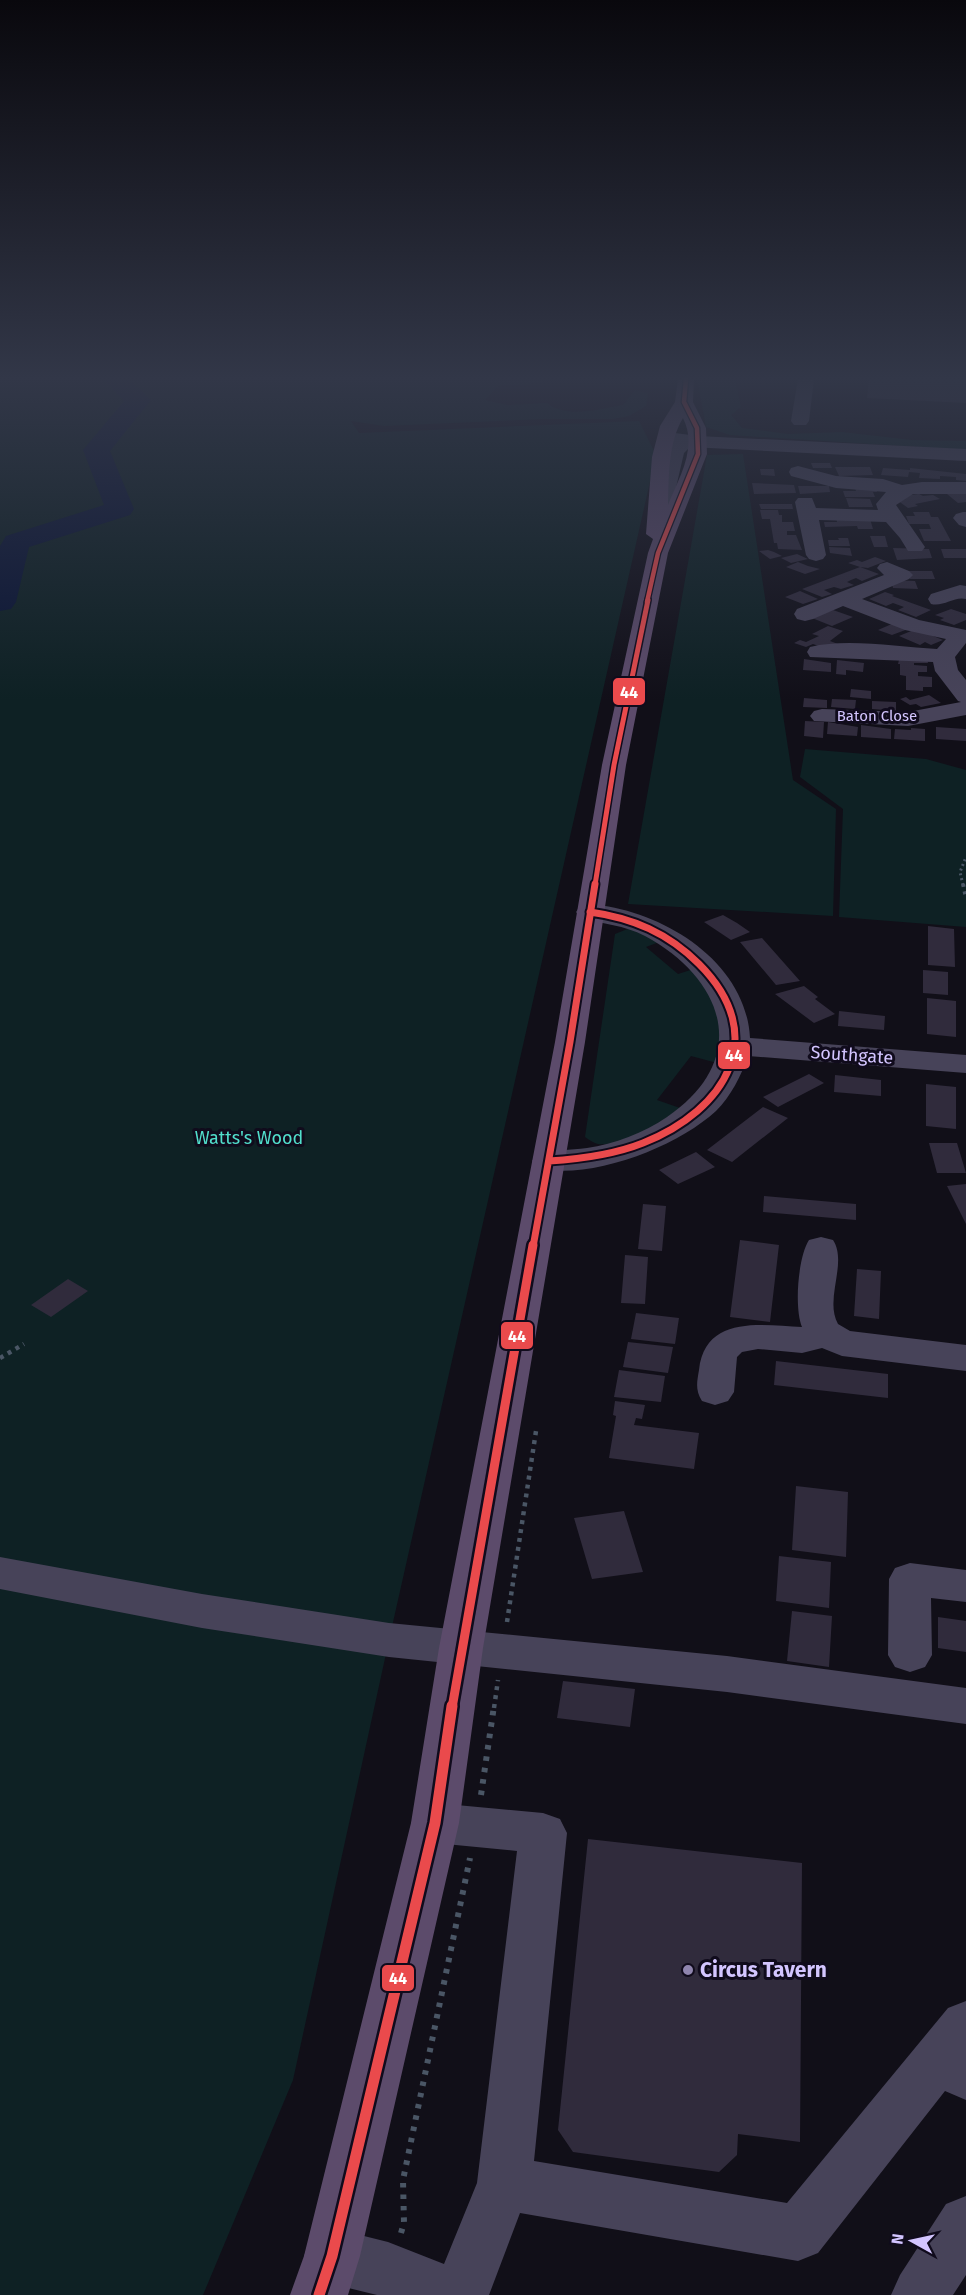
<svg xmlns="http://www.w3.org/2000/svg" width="966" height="2295" font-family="'Fira Sans',sans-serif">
	<rect width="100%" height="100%" fill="#110f18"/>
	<!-- green -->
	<path fill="#0e2124" d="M0,379H553L530,384L498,386L485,400L507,405L547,403C567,419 599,409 623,405L635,390L648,393L646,406L629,416L613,419H545L384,426L351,421L359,433L639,421L656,455L389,1640L293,2080L203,2295H0Z
		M697,379H735L741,407L731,415L742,428L788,434L842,432L912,440L966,441V450L730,435L706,427Z
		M743,454L793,780L836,809L833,916L628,904L707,455Z
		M805,749L926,759L966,770V927L839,917L843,809L800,777Z
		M630,928L662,941L646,947L678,974L700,967L720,990L721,1064L691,1056L657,1100L680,1108C662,1122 622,1147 598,1144C594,1143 589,1140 585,1137L615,934Z"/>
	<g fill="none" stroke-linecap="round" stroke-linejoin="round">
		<!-- river -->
		<path fill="#091435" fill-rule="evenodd" d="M103,379H129L151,400L110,451L134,509L130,515L29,547L16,602L11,609L0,611V546L6,536L104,505L83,450L124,401Z"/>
	</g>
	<!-- building -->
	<path fill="#302b3c" d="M869,379H966V403L867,398Z
		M811,463H830L832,468H813Z
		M835,467H870L873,475L839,476Z
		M883,468L910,470V468L966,474V481L956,480V477L940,476V479L919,478L920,473L909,472L908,477L881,475Z
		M760,469H774L775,476L761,475Z
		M752,483L794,485L796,493L754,494Z
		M798,486H829L830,492L800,494Z
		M854,486H875L877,492H873L875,497H845L843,491H856Z
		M966,492V502L958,503L947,494Z
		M919,494L923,496L933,495L940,499L915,504L918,506L908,508L897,500L906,499L902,496Z
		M846,498L870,499L873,507H849Z
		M759,504H792L793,509H761Z
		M760,510H778L779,515H782V522H793L795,531H787V535H796L802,550L778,549L777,543H774L770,519H762Z
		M913,512H929L931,517H938L951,541H924L919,529H931L929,524H909L906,516H915Z
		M836,517L870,519L873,529H858L857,526L825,527L824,522H837Z
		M870,536H885L888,547H874Z
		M838,538H848L850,546H829L828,540H839Z
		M829,547L850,548L852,556L830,553Z
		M893,548L929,549L932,558L897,560Z
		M941,549H966V558H944Z
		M768,550L774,552L782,556L770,559L759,551Z
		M797,554L808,559L791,563L781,558Z
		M875,557L886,561L868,568L860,567L879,574L862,581L856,578L851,580L847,582L854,585L841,589L834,587L824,590L832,594L822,597L802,589L860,567L848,563L857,560L862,562Z
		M798,562L808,566L820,569L805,574L786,567Z
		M908,571H932L935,579H910Z
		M891,580L915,581L918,589L893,588Z
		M800,591L818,599L803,604L785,597Z
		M885,592L894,595L892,596L931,610L916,617L898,610L904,607L893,603L886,606L869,599Z
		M951,609L966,614V620L954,625L940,620L944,618L935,615Z
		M833,610L853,617L832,626L812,618Z
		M894,623L908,629L892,635L878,630Z
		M828,626L843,631L830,641L838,644L827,649L813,644L806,647L794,643L800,640L806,642L819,636L812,634Z
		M916,629L943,640L931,645L925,642L920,645L899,636Z
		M900,656L927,658L928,663H914V665L927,666V672H918V676L932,677V687H923V691L906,690V676L900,675V664H898Z
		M804,659L831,663V672L803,670Z
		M837,660L864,663L863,672L846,670V675L836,674Z
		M851,689L871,691V699L850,697Z
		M929,695L941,703L921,707L916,704L910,705L900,699L906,697L910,700Z
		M804,698L827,700V708L803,707Z
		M832,699L856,700L855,709L831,707Z
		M872,701L896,702V711L872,709Z
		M805,721L824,722L823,738L804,736Z
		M828,722L858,727L857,736L827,734Z
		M861,725L891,729V739L861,737Z
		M936,727L966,729V741L936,739Z
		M911,728L925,729V741L894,739L895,729L911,730Z
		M723,915L737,923L750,932L731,940L704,922Z
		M928,926L954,929L955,967L928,965Z
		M762,938L800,981L776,985L740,942Z
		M923,970L948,972V995L923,993Z
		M804,986L818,997L815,999L835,1014L814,1023L775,994Z
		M927,998L956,1001V1037L927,1034Z
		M839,1011L885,1016L884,1030L838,1026Z
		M809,1074L824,1083L778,1107L763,1097Z
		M835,1075L881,1080V1096L834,1092Z
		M926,1084L956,1087V1129L926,1126Z
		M763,1107L788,1118L732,1162L707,1150Z
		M929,1143H957L966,1173H937Z
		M696,1152L715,1167L678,1184L659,1170Z
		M966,1184V1224L947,1186Z
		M764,1196L856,1204V1220L763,1212Z
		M643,1204L666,1206L662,1251L638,1249Z
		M740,1240L779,1245L770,1322L730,1317Z
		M625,1255L648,1257L645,1304L621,1303Z
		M857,1269L881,1271L879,1319L854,1316Z
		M68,1279L88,1291L51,1317L31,1305Z
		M636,1313L679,1318L675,1344L631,1339Z
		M628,1342L673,1347L668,1373L623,1367Z
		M776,1361L888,1374V1398L774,1385Z
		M619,1370L665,1376L661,1402L614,1397Z
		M615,1401L645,1405L642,1419L636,1418L634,1425L699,1433L694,1469L609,1458L616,1416L613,1415Z
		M796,1486L848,1492L846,1557L792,1550Z
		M624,1511L643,1572L592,1579L574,1518Z
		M779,1556L831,1562L829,1608L776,1601Z
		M792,1611L832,1616L829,1667L787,1661Z
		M938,1617L966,1621V1652L938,1648Z
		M563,1681L635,1689L630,1727L557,1718Z
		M588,1839L802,1863L800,2142L738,2134L737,2155L719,2172L573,2152L558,2130Z"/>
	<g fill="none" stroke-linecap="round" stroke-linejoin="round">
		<!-- path-far3 -->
		<path stroke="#4a5665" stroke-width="3" stroke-dasharray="2 3" stroke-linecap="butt" d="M963,885L960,872L966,857"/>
		<!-- path-far2 -->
		<path stroke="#4a5665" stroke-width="4" stroke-dasharray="3 4.5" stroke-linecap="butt" d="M963,884L966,898"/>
		<!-- path-far1 -->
		<path stroke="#4a5665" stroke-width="4.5" stroke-dasharray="4 5" stroke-linecap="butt" d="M0,1358L24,1344
			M507,1622L536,1431
			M494,1708L498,1680"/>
		<!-- path -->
		<path stroke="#4a5665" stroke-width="6" stroke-dasharray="4.5 7" stroke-linecap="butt" d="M481,1795L494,1706
			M401,2233L404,2223L403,2180L470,1858"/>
		<!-- minor -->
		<path fill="#474359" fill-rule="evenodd" d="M798,379H814L809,421L806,425H794L791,421Z
			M667,432L698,436L966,449V461L690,447L684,453L668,522L665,526H651L648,522L666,451L673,443L661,441L658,437L661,433Z
			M798,466L836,476L883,479L902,485L922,482H966V494H913L896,505L925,547L922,551H908L900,538L886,522L819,520L826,555L823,559L816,561L809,559L806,555L795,502L798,498H812L816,508L878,510L876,504L886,492L836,488L791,476L789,472L791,468Z
			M963,512H966V527L959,525L953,518L956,514Z
			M887,562L909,571L913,575L909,579L862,599L919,620L966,630V643L955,657L958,670L966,680V715L908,726L814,721L810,716L814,711L822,709L908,712L961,702L958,701L935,671L933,662L810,657L807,652L810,647C847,638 898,647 937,649L946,639L905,630L843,606L813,619L805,621L797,619L794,614L797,609L884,575L877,568L880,564Z
			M960,585L966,586V599C954,596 944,607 931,604L928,599L931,594Z
			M590,904C661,910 746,960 750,1038L966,1055V1073L748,1056C741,1076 731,1096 716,1111C677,1147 590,1181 537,1168L532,1161L537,1154C554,1150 570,1150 587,1148C614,1144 644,1133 667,1117C751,1060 726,980 645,936C624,925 603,924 580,918L576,912L580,906Z
			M821,1237L833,1240C848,1263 824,1299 838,1324L850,1331L966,1345V1371L842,1356L822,1348L802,1353L758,1349L742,1352L737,1357L734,1392L728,1401L715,1405L702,1401C695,1390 697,1382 699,1370C705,1315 761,1325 802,1327C794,1308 798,1257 809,1240Z
			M0,1557L202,1594L389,1623L727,1656L966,1688V1724L727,1692L389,1657L202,1628L0,1589Z
			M910,1563L966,1570V1602L931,1598L932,1655L925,1667L910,1672L895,1667L888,1655L889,1579L895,1568Z
			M435,1803L543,1813L560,1819L567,1833L534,2161L787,2203L948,2008L966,2001V2100L945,2091L818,2253L798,2261L520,2213L489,2295H377L332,2284L312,2276L304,2256L312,2236L332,2228L388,2242L444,2264L477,2183L517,1851L435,1843L418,1837L411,1823L418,1809Z
			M966,2196V2275L953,2295H891L900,2275L946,2204Z"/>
		<!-- major -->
		<path fill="#5c4b6b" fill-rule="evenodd" d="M678,379H694L693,402L706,428L707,454L668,553L626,765L585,1042L483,1648L459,1823L360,2256L348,2295H290L304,2256L411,1823L439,1648L555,1042L602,765L648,553L653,539L646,534L652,457L660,426L675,402ZM683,418C698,448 679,477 668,505C669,476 668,443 683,418Z"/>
		<!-- bus-1-far4 casing -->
		<g stroke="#100b1c" stroke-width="7">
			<path id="bus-1-far4" d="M647,602L658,553L698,454L697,428L684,402L686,379"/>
		</g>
		<!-- bus-1-far3 casing -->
		<g stroke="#100b1c" stroke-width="8">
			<path id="bus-1-far3" d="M595,885L614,765L648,600"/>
		</g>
		<!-- bus-1-far2 casing -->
		<g stroke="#100b1c" stroke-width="11">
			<path id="bus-1-far2" d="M549,1161C581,1159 613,1155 643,1143C726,1110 771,1036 699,964C668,933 633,918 590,912
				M533,1247L570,1042L595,884"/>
		</g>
		<!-- bus-1-far1 casing -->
		<g stroke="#100b1c" stroke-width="14">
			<path id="bus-1-far1" d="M452,1708L533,1245"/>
		</g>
		<!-- bus-1 casing -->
		<g stroke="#100b1c" stroke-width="16">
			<path id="bus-1" d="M319,2295L332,2256L435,1823L452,1706"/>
		</g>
		<!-- bus-1-far4 -->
		<use href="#bus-1-far4" stroke="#ea4a4c" stroke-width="4.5"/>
		<!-- bus-1-far3 -->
		<use href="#bus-1-far3" stroke="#ea4a4c" stroke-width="5"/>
		<!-- bus-1-far2 -->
		<use href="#bus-1-far2" stroke="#ea4a4c" stroke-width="7"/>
		<!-- bus-1-far1 -->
		<use href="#bus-1-far1" stroke="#ea4a4c" stroke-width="9"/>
		<!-- bus-1 -->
		<use href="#bus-1" stroke="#ea4a4c" stroke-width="11"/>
	</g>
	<!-- sky -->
	<linearGradient id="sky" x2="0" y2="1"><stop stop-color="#09080d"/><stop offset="0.54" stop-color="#323748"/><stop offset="1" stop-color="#323748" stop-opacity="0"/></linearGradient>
	<rect width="966" height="700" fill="url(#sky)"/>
	<!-- markers -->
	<circle fill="#8f85ae" stroke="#100b1c" stroke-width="2" cx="688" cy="1970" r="6"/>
	<g text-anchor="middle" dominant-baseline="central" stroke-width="6" stroke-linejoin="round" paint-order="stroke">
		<!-- far-street labels -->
		<g font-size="15" fill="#d3c5ff" stroke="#100b1c">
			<text x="877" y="716">Baton Close</text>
		</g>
		<!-- street labels -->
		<g font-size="18" fill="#d3c5ff" stroke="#100b1c">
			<text transform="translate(852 1055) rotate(4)">Southgate</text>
		</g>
		<!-- park labels -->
		<g font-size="18" fill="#51dfcc" stroke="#100b1c">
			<text x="249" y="1138">Watts's Wood</text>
		</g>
		<!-- near-poi labels -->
		<g font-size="21" font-weight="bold" fill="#d3c5ff" stroke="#100b1c" text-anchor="start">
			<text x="700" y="1970">Circus Tavern</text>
		</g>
	</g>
	<g stroke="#100b1c" stroke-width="2">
		<rect x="612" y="677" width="34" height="29" rx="6" fill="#ea4a4c"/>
		<rect x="717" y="1041" width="34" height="29" rx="6" fill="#ea4a4c"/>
		<rect x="500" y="1321" width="34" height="29" rx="6" fill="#ea4a4c"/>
		<rect x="381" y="1964" width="34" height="28" rx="6" fill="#ea4a4c"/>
	</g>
	<g font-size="16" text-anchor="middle" font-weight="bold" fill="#fff">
		<text x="629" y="698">44</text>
		<text x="734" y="1061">44</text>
		<text x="517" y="1342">44</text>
		<text x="398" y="1984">44</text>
	</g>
	<!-- north arrow -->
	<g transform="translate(912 2241) rotate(278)" stroke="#100b1c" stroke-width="4.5" paint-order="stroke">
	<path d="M0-4.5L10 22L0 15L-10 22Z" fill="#d3c5ff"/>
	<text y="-9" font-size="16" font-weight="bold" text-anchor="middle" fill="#d3c5ff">N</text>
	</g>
</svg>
